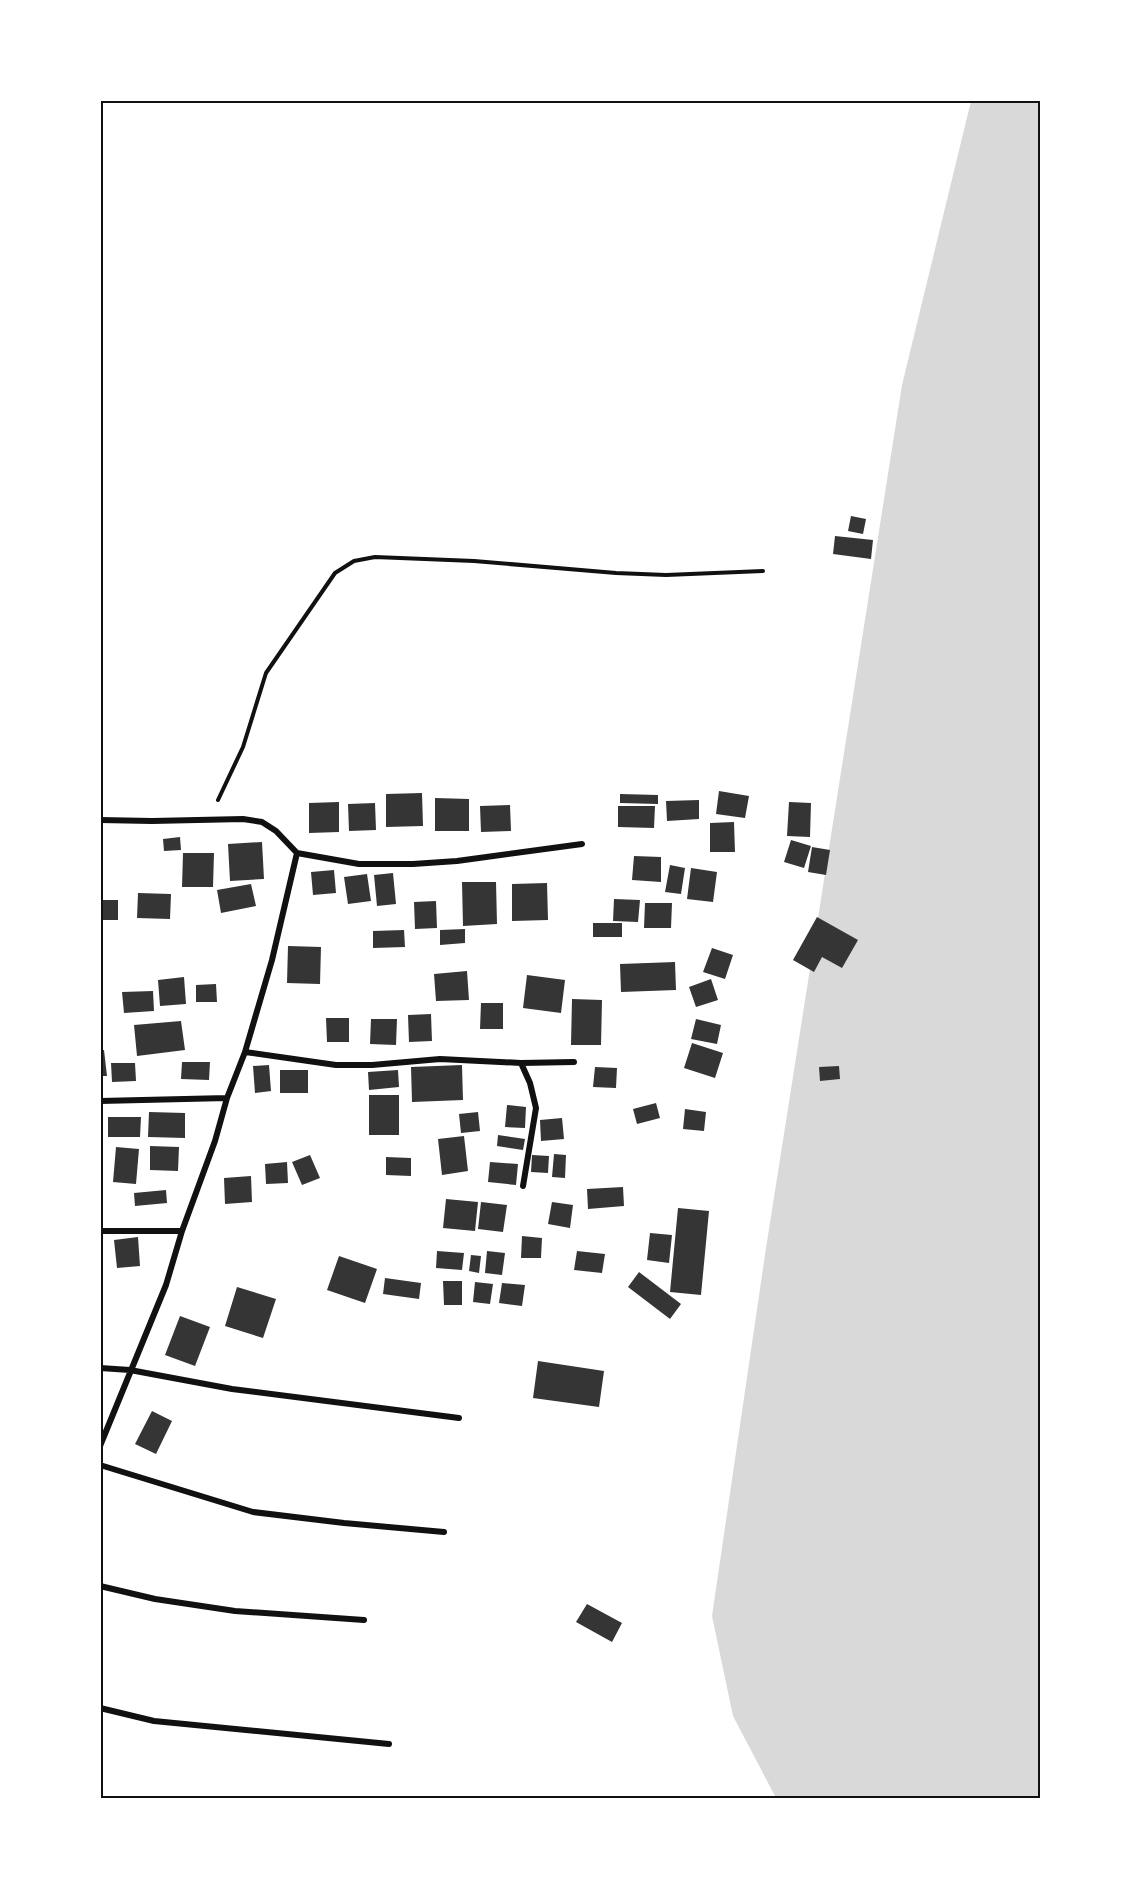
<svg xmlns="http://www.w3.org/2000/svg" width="1141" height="1899" font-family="Signika,sans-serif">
	<rect width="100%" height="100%" fill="#fff"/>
	<!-- water -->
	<path fill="#d9d9d9" d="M971,101H1040V1798H776L733,1716L712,1616L766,1248L902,385Z"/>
	<!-- building -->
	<path fill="#353535" d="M851,516L866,519L863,534L848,531Z
		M835,536L873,540L871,559L833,554Z
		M719,791L749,796L745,818L716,814Z
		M422,793L423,826L386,827V794Z
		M620,794L658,795V804L620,803Z
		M435,798L469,799V831H435Z
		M699,800V819L667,821L666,801Z
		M339,802V832L309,833V803Z
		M789,802L811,803L810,837L787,836Z
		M375,803L376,830L349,831L348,804Z
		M510,805L511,831L481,832L480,806Z
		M618,806H655L654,828L618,827Z
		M734,822L735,852H710V823Z
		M180,837L181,850L164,851L163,839Z
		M791,840L811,846L804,868L784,862Z
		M262,842L264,879L230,881L228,844Z
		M812,847L830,850L826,875L808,872Z
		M183,853H214L213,887H182Z
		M634,856L661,857V882L632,880Z
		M670,865L685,868L681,894L665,892Z
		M691,868L717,872L713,902L687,899Z
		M334,870L336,893L313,895L311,872Z
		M393,873L396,904L377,906L374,875Z
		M367,874L371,901L348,904L344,877Z
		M462,882H496L497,924L463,926Z
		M547,883L548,920L512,921V884Z
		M251,884L256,906L221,913L217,890Z
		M138,893L171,894L170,919L137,918Z
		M614,899L640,900L638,922L613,921Z
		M100,900H118V920H100Z
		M436,901L437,928L415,929L414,902Z
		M645,903H672L671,928H644Z
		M817,917L858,940L842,968L822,957L814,972L793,960Z
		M593,923H622V937H593Z
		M465,929V943L440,945V930Z
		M404,930L405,947L373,948V931Z
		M288,946L321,947L320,984L287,983Z
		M712,948L733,955L725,979L703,972Z
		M675,962L676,990L621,992L620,964Z
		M467,971L469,1000L436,1001L434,974Z
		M527,975L565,980L561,1013L523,1008Z
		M184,977L186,1004L160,1006L158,980Z
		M711,979L718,1000L696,1007L689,987Z
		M216,984L217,1002H196V985Z
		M153,991L154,1011L124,1013L122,992Z
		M572,999L602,1000L601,1045H571Z
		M481,1003H503V1029H480Z
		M431,1014L432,1041L409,1042L408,1015Z
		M326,1018H349V1042H327Z
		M371,1019H397L396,1045L370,1044Z
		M696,1019L721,1025L717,1044L691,1039Z
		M181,1021L185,1050L137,1056L134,1025Z
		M692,1043L723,1053L715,1078L684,1068Z
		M100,1050H104L107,1076H100Z
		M182,1062H210L209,1080L181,1079Z
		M111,1063H135L136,1081L112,1082Z
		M269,1065L271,1091L255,1093L253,1066Z
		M462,1065L463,1100L412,1102L411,1067Z
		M839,1066L840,1079L820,1081L819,1067Z
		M595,1067L617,1068L616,1088L593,1087Z
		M280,1070H308V1093H280Z
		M398,1070L399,1087L369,1090L368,1072Z
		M369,1095H399V1135H369Z
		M656,1103L660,1118L637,1124L633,1109Z
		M507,1105L526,1107L525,1128L505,1127Z
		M685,1109L706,1112L704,1131L683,1129Z
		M149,1112L185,1113V1138L148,1137Z
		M478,1112L480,1131L461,1133L459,1114Z
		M108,1117H141L140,1137H108Z
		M562,1118L564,1139L541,1141L540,1120Z
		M498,1135L525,1139L523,1150L497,1146Z
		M464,1136L468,1171L442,1175L438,1139Z
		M150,1146L179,1147L178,1171L150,1170Z
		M116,1147L139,1149L136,1184L113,1182Z
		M554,1154L566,1155L565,1178L552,1177Z
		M310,1155L320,1178L302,1185L292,1162Z
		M532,1155L549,1156L548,1173L531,1172Z
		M386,1157L411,1158V1176L386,1175Z
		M287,1162L288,1183L266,1184L265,1164Z
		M490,1162L518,1164L516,1185L488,1182Z
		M251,1176L252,1202L225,1204L224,1178Z
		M623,1187L624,1206L588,1209L587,1189Z
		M166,1190L167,1203L135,1206L134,1193Z
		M446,1199L478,1202L475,1231L443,1228Z
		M481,1202L507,1205L503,1232L478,1229Z
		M552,1202L573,1205L570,1228L548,1224Z
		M678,1208L709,1211L701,1295L670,1292Z
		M650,1233L672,1235L669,1263L647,1260Z
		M522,1236L542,1238L541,1258H521Z
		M138,1237L140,1266L117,1268L114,1240Z
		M437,1251L464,1253L462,1270L436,1268Z
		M487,1251L505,1253L502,1275L485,1273Z
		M577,1251L605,1254L602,1273L574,1270Z
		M471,1255L481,1256L479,1273L469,1271Z
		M339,1256L377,1269L365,1303L327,1290Z
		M639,1272L681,1304L670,1319L628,1287Z
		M385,1278L421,1283L419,1299L383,1294Z
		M443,1281H462V1305H444Z
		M475,1282L493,1284L490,1304L473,1302Z
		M502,1283L525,1285L522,1306L499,1303Z
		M237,1287L276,1299L263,1338L225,1326Z
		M180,1316L210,1327L195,1366L165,1355Z
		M538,1361L604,1371L599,1407L533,1398Z
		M152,1411L172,1421L156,1454L135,1444Z
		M587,1604L622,1623L612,1642L576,1622Z"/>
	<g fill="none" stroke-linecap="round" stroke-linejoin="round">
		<!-- path -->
		<path stroke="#111" stroke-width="4" d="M218,800L243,747L266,673L335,573L354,561L375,557L474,561L616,573L666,575L763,571"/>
		<!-- minor -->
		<path stroke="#111" stroke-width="6" d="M100,820L152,821L243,819L262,822L276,831L297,853L359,864H413L457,861L582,844
			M245,1052L336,1065H372L440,1059L521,1063L574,1062
			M521,1063L530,1083L536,1108L523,1186
			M100,1101L227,1098
			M100,1231H182
			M100,1368L130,1370L232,1389L459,1418
			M100,1446L166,1285L182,1231L215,1141L227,1098L245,1052L272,960L297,853
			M100,1465L253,1512L344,1523L444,1532
			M100,1586L155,1599L235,1611L364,1620
			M100,1708L154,1721L389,1744"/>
	</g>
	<!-- border -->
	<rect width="1141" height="1899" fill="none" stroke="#ffffff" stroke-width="204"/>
	<rect x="102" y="102" width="937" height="1695" fill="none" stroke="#111" stroke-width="2"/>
</svg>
